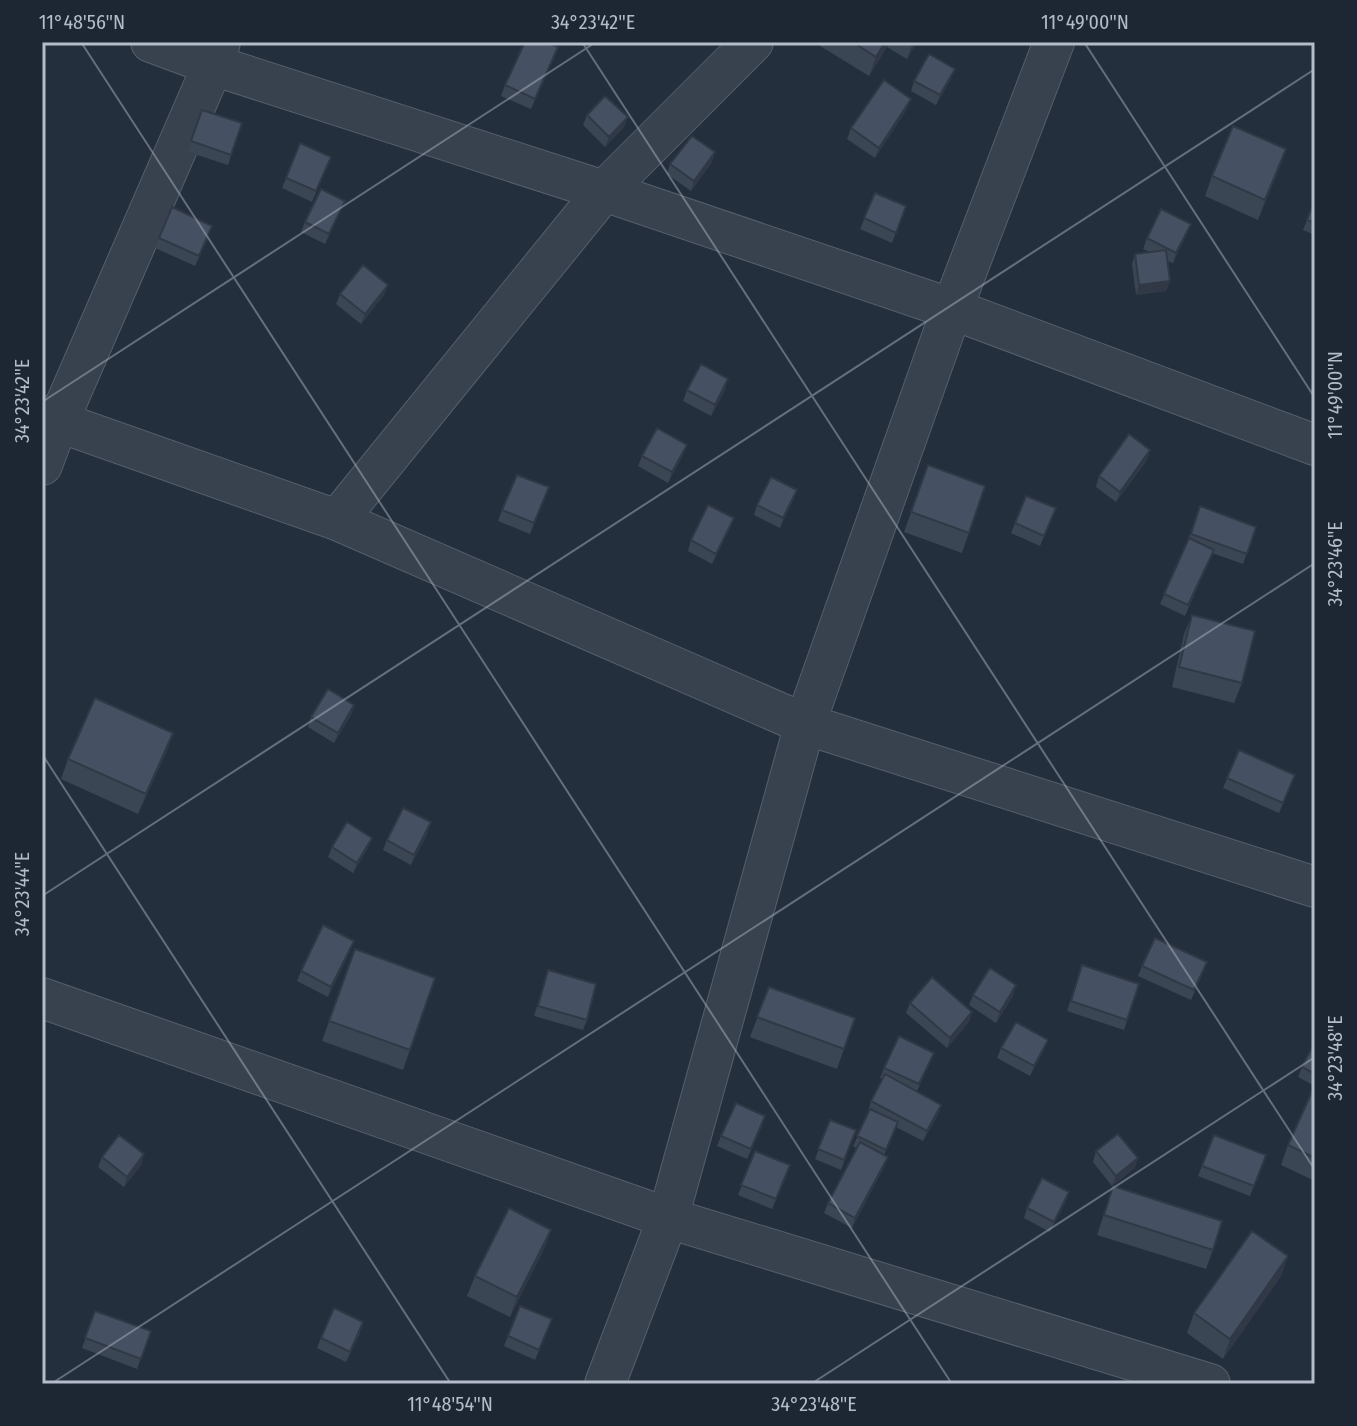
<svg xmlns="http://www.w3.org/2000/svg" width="1357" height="1426" font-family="'Fira Sans Condensed',sans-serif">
	<rect width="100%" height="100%" fill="#242f3e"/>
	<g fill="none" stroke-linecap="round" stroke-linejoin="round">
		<!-- street casing -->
		<g stroke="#565f6c" stroke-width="42">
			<path id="street" d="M151,42L213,65L604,191L952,309L1315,445
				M42,416L337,520L805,724L1315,887
				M42,465L58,422L213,65L220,42
				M337,520L604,191L753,42
				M42,998L668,1218L1210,1384
				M605,1384L668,1218L805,724L952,309L1054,42"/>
		</g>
		<!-- street -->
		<use href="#street" stroke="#38414e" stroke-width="40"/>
	</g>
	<!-- wall -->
	<path fill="#3b4654" d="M818,42H917L907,59L887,47L869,76L817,44Z
		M554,58L531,109L501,96L505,85Z
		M951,79L936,105L911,91L914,81Z
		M907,109L875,158L847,139L851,128Z
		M202,110L242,123L228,165L188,152Z
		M587,115L628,117L624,127L605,147L583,125Z
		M331,157L312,202L282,188L286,178Z
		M712,162L691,191L667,174L670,164Z
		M1279,169L1258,220L1205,196L1212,176Z
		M875,193L906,206L892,243L860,229Z
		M1315,200V235L1303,230Z
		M345,201L325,244L301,232L305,222Z
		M1191,224L1173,263L1167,261L1170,281L1166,291L1136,295L1132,264L1135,254L1150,252L1143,249L1147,238Z
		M209,236L195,266L155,248L159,238Z
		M388,285L384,295L361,324L336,304L340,294Z
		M687,390H725L711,416L683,401Z
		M1150,450L1147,460L1116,502L1096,487L1099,476Z
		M683,455L668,483L638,466L642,456Z
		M928,465L985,486L962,553L904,532Z
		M549,487L530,534L498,521L502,510Z
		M797,490L780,528L754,515L757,505Z
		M1026,496L1052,518L1040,546L1011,533Z
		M1200,506L1256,527L1243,564L1212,553L1185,616L1160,604L1188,540Z
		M730,528L712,564L688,551L691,540Z
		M1192,615L1242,683L1234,703L1172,687L1184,634Z
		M354,705L351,715L334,743L308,727L311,717Z
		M173,733L166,753L138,814L61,779L68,759Z
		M1239,750L1291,785L1279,813L1223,788Z
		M428,832L411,865L383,850L387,840Z
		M332,847L368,848L353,873L328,857Z
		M355,949L435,978L403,1070L322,1041Z
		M350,951L328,997L297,981L301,971Z
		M1082,965L1139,984L1124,1030L1067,1011Z
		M1142,966L1203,972L1191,1000L1138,976Z
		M548,970L587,1020L583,1030L534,1016Z
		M769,987L855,1018L837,1069L750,1037Z
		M973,995L1013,996L996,1023L969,1005Z
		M910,1003L972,1012L969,1022L947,1048L906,1013Z
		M1315,1042V1181L1281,1165L1288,1145L1315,1086L1298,1077L1302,1067Z
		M1001,1048L1044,1050L1030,1076L997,1058Z
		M930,1063L917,1091L941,1105L938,1115L923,1141L896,1127L884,1155L888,1157L884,1167L852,1228L824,1213L828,1203L856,1148L853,1146L869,1112L868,1111L871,1101L883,1079L880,1078L884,1068Z
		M830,1120L856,1130L841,1170L815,1159Z
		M762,1126L747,1159L717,1146L721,1136Z
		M1214,1135L1266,1155L1250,1196L1198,1176Z
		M755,1151L787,1175L772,1209L738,1195Z
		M1096,1151L1135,1168L1112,1186L1093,1162Z
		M144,1154L141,1165L124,1187L98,1167L102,1157Z
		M1113,1186L1213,1250L1206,1269L1097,1235Z
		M1069,1192L1065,1203L1050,1232L1024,1218L1027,1208Z
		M551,1230L544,1249L510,1317L467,1296L475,1276Z
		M1288,1256L1281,1276L1223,1359L1187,1333L1194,1313Z
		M520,1306L552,1319L535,1360L504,1346Z
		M95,1311L151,1331L137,1369L82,1348Z
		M360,1333L346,1362L317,1348L321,1338Z"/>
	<!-- shaded-wall -->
	<path fill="#303945" d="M885,42H889L887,47L869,76L876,57Z
		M913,42H917L907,59Z
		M955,69L951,79L936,105L940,95Z
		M911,99L907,109L875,158L879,148Z
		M628,117L624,127L605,147L609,137Z
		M1286,149L1279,169L1258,220L1265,200Z
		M715,152L712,162L691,191L694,181Z
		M1191,224L1187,234L1173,263L1176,253Z
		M1170,281L1166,291L1136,295L1139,285Z
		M388,285L384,295L361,324L365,314Z
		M728,379L725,390L711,416L715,405Z
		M687,445L683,455L668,483L672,472Z
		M1150,450L1147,460L1116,502L1120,492Z
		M797,490L793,501L780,528L783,518Z
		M734,518L730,528L712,564L716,554Z
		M354,705L351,715L334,743L338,733Z
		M173,733L166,753L138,814L146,794Z
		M431,822L428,832L411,865L414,855Z
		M372,838L368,848L353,873L357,863Z
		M354,941L350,951L328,997L331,987Z
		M1016,985L1013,996L996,1023L1000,1012Z
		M972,1012L969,1022L947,1048L950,1038Z
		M1048,1040L1044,1050L1030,1076L1034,1066Z
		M941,1105L938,1115L923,1141L927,1131Z
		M144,1154L141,1165L124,1187L127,1177Z
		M888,1157L884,1167L852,1228L855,1218Z
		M1138,1158L1135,1168L1112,1186L1116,1176Z
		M1069,1192L1065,1203L1050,1232L1054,1222Z
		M551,1230L544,1249L510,1317L517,1297Z
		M1288,1256L1281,1276L1223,1359L1230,1339Z"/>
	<!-- building -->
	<path fill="#455162" stroke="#303945" stroke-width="2" d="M525,42H546L558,47L535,99L505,85Z
		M853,42H885L876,57Z
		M929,54L955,69L940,95L914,81Z
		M884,80L911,99L879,148L851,128Z
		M605,96L628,117L609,137L587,115Z
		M202,110L242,123L231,155L191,141Z
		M1233,126L1286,149L1265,200L1212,176Z
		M692,136L715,152L694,181L670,164Z
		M300,143L331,157L316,191L286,178Z
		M321,189L345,201L329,234L305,222Z
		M875,193L906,206L896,233L864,218Z
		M1315,200V223L1307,220Z
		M172,207L212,226L199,256L159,238Z
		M1161,209L1191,224L1176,253L1147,238Z
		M1166,250L1170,281L1139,285L1135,254Z
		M363,265L388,285L365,314L340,294Z
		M701,364L728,379L715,405L687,390Z
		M657,428L687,445L672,472L642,456Z
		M1129,434L1150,450L1120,492L1099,476Z
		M928,465L985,486L969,533L911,512Z
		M517,475L549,487L534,523L502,510Z
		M771,477L797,490L783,518L757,505Z
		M1026,496L1056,508L1044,536L1015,523Z
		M708,505L734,518L716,554L691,540Z
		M1200,506L1256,527L1247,554L1191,534Z
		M1189,538L1214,550L1188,605L1164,594Z
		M1192,615L1255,631L1242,683L1179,667Z
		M328,689L354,705L338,733L311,717Z
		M95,698L173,733L146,794L68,759Z
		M1239,750L1295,775L1283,803L1227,778Z
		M403,808L431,822L414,855L387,840Z
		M347,822L372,838L357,863L332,847Z
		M323,925L354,941L331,987L301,971Z
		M1155,938L1207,962L1194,990L1142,966Z
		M355,949L435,978L410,1050L329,1021Z
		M1082,965L1139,984L1127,1020L1071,1001Z
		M990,968L1016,985L1000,1012L973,995Z
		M548,970L596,984L587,1020L538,1006Z
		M932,977L972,1012L950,1038L910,1003Z
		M769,987L855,1018L844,1049L757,1017Z
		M1016,1022L1048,1040L1034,1066L1001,1048Z
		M899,1036L934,1053L919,1084L884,1068Z
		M1315,1042V1074L1302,1067Z
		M885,1074L941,1105L927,1131L871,1101Z
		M1315,1085V1158L1288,1145Z
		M736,1103L765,1116L751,1149L721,1136Z
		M870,1109L898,1122L886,1150L857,1136Z
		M830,1120L856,1130L844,1160L818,1149Z
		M1118,1134L1138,1158L1116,1176L1096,1151Z
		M119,1135L144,1154L127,1177L102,1157Z
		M1214,1135L1266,1155L1254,1186L1202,1166Z
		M860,1142L888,1157L855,1218L828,1203Z
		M755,1151L790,1165L776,1199L741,1185Z
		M1042,1178L1069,1192L1054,1222L1027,1208Z
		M1113,1186L1222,1221L1213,1250L1104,1215Z
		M509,1208L551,1230L517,1297L475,1276Z
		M1252,1231L1288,1256L1230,1339L1194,1313Z
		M520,1306L552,1319L539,1350L508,1336Z
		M334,1308L363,1322L350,1352L321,1338Z
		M95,1311L151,1331L141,1359L85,1338Z"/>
	<!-- ticks -->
	<path fill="none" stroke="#b4bcc9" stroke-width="2" stroke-opacity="0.45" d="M81,42L952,1384M582,42L1315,1170M1084,42L1315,398M42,402L596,42M42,754L451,1384M42,896L1315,69M51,1384L1315,563M811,1384L1315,1057"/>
	<!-- border -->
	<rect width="1357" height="1426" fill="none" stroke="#1d2633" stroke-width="88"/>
	<rect x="44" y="44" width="1269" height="1338" fill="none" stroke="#b4bcc9" stroke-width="3"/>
	<g font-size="20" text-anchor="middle" fill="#b4bcc9">
		<text x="82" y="29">11°48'56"N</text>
		<text x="593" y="29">34°23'42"E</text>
		<text x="1085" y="29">11°49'00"N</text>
		<text transform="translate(1335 395) rotate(-90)" y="7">11°49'00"N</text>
		<text transform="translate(22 401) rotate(-90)" y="7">34°23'42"E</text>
		<text transform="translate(1335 564) rotate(-90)" y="7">34°23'46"E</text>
		<text transform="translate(22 894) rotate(-90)" y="7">34°23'44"E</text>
		<text transform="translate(1335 1058) rotate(-90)" y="7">34°23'48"E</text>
		<text x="450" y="1411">11°48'54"N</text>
		<text x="814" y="1411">34°23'48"E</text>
	</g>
</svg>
